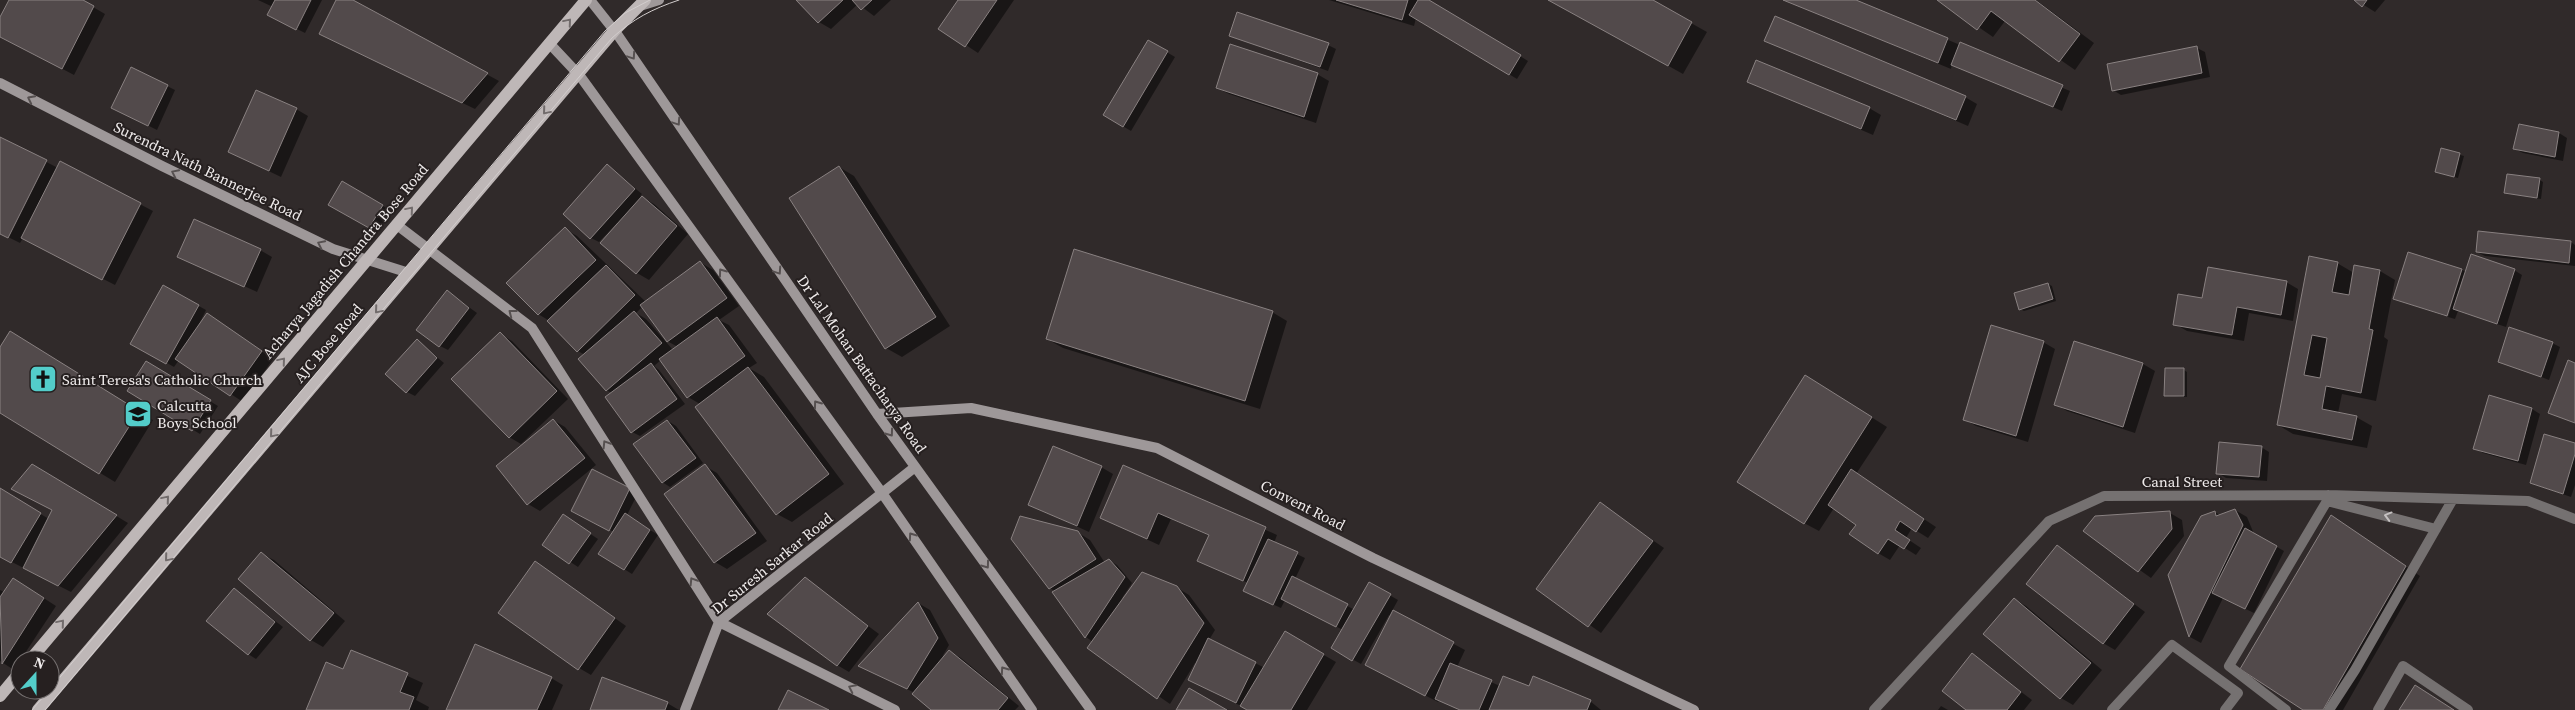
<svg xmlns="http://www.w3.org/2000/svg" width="2575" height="710" font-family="'Source Serif 4',serif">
	<rect width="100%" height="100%" fill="#302a2a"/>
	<!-- shadow -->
	<path fill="#0007" fill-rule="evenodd" d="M10,0H81L105,14L74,75L0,36V20Z
		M258,0H322L305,33L277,19L273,7Z
		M337,0H351L499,81L475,109L332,40Z
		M798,0H891L874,16L858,4L831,29L819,22Z
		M959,0H1014L978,53L940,28Z
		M1329,0H1427L1528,61L1517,79L1416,18L1414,26Z
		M1550,0H1650L1707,32L1683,74Z
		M1785,0H1853L2070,91L2062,111L1952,64L1951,69Z
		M1939,0H2036L2094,43L2075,70L2005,21L1993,37Z
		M2356,0H2385L2375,12Z
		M1230,36L1328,45L1336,49L1328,71Z
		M1766,40L1965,97L1977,104L1968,126Z
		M1148,41L1175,57L1131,131L1104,115Z
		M2197,48L2205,52L2210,77L2121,95L2113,90Z
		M1317,74L1329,81L1316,123L1229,94L1217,88Z
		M1749,81L1869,108L1881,115L1873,135Z
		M167,86L175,90L157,130L121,112Z
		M296,109L308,116L281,177L229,152Z
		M2559,133L2567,138L2563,161L2523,153L2515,149Z
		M0,138L58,168L61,163L153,211L115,285L23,238L20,243L0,233Z
		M2442,150L2464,156L2458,178L2436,172Z
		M608,166L642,194L640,196L654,204L688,234L649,280L637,273L617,223L599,242L591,238Z
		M839,167L854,176L950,326L902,357L886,348L790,198Z
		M2540,180L2543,182L2541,199L2505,193Z
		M343,183L390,210L378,232L330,204Z
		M565,229L577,236L646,302L701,263L713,270L739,306L719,320L729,325L757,363L749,368L764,377L844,484L792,522L777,514L700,404L688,397L661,360L654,366L659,370L685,404L640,436L632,432L612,393L606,390L585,355L578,351L548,320L538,314ZM642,307L667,341L678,347L673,350L646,319L636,313Z
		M2479,232L2571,242L2575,245V266L2485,256L2477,252Z
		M260,250L272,257L257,292L179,256Z
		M2337,263L2354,273L2380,271L2395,280L2384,337L2388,340L2376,401L2342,394L2338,413L2356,417L2372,426L2367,448L2293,434L2278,425Z
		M2460,269L2445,316L2394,299Z
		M2462,270L2466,272L2514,270L2522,275L2506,327L2458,311L2455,319L2448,317Z
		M2286,282L2298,289L2293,321L2249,313L2244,341L2187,331L2175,324L2203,299Z
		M2048,284L2052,286L2056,301L2024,311L2020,309Z
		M163,286L206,310L199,324L219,322L273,359L243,402L179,360L174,367L132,343Z
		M448,292L477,313L448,350L440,346Z
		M1272,312L1287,321L1260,409L1063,348L1047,339Z
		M500,334L512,341L568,399L521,444L509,437Z
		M417,341L444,363L415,396L407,392Z
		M25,342L153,420L115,482L0,412V349Z
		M2043,342L2055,349L2028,442L1976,426L1964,419Z
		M2552,343L2560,347L2549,380L2499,361Z
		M146,363L218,406L200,434L129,391Z
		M2143,364L2155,371L2135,433L2067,411L2055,404Z
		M2184,370L2187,372V397L2166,395Z
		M1806,376L1887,427L1856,474L1936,527L1928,538L1912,528L1906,538L1921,548L1916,555L1900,545L1890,560L1878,553L1858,524L1834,508L1819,531L1804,523Z
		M2489,397L2532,409L2540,414L2526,465L2483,453L2475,448Z
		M553,420L565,427L596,465L540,511L528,504Z
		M668,421L676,426L703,463L670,487L662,482Z
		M2575,445V485L2571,497L2531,483Z
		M2261,447L2269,452L2267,481L2226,478L2218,473Z
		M705,466L717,473L767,541L727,569L715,562Z
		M1123,466L1277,535L1274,543L1305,558L1295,579L1355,610L1370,584L1398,600L1392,611L1465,650L1457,667L1500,686L1530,688L1590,701L1601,710H1460L1439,700L1438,702L1378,671L1391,616L1389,615L1361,664L1332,648L1343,630L1285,600L1281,608L1253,595L1248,583L1199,560L1210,536L1171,519L1159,545L1101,518Z
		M1101,467L1113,474L1089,532L1030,505Z
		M593,470L638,493L627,515L658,535L632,574L624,569L614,532L580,516Z
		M45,473L128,523L71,592L0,556V490L49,519L54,510Z
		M1601,504L1664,548L1601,633L1538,588Z
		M2235,510L2247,517L2254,534L2284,551L2254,613L2223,598L2201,643L2190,637L2170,575L2215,512L2221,516Z
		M2170,513L2182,520L2184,536L2151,578L2085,531Z
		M571,521L598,539L578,567L543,544Z
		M2346,526L2420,576L2343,710H2306Z
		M1077,532L1090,540L1105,563L1109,560L1117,565L1132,583L1122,598L1124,599L1176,587L1189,595L1215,630L1209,640L1265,668L1286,633L1336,662L1307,710H1249L1197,684L1195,663L1170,704L1089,648L1093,642L1086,637L1054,593L1056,592L1050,588Z
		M2057,546L2145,612L2115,650L2103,643Z
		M262,554L274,560L345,621L323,647L311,640Z
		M547,570L626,626L591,675L579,668Z
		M805,579L879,634L849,672L837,665Z
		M25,586L56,606L14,670L0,661V590L4,592Z
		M234,589L283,627L256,659L248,654Z
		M2014,599L2026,606L2102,670L2073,705L2061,698Z
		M918,603L930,610L949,645L942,657L949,651L961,658L1019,706L1015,710H933L915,693L860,666Z
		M352,651L423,683L416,700L429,707L428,710H308L344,671Z
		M1972,655L2032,700L2024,710H1968Z
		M551,678L563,685L552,710H448Z
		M667,703L679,710H591Z
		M1941,706L1948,710H1938Z"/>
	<!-- building -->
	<path fill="#524a4b" stroke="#898181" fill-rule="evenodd" d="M9,0H83L94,6L62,69L0,37V17Z
		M275,0H311L296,30L267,15Z
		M336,0H353L488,73L462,103L319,34Z
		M796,0H843L818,23Z
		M852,0H872L861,10Z
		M958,0H997L965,47L938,29Z
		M1336,0H1408L1402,20Z
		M1418,0H1429L1521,55L1509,75L1409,15Z
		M1548,0H1653L1692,22L1668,66Z
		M1783,0H1856L1948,38L1938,63Z
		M1937,0H2035L2080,34L2059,62L1991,11L1977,30Z
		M2354,0H2367L2362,7Z
		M1237,12L1329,43L1320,67L1229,36Z
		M1775,16L1966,96L1956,120L1764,41Z
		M1148,40L1168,51L1123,127L1103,115Z
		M1960,42L2063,85L2053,107L1951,65Z
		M1230,44L1318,73L1304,117L1216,88Z
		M2197,46L2202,73L2112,91L2107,64Z
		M1756,60L1870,107L1861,129L1747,82Z
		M131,67L168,85L148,126L111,108Z
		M256,90L297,108L269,171L228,152Z
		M2519,124L2559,132L2555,157L2513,149Z
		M0,137L47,160L8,238L0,234Z
		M2441,148L2460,153L2454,177L2435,172Z
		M60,161L141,203L102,280L21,238Z
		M607,164L635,189L590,239L563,214Z
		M839,166L936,317L885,349L789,198Z
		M2507,174L2540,178L2537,198L2504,193Z
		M342,181L383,205L369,228L328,205Z
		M642,196L677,226L636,274L600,243Z
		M194,219L261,249L244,287L177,257Z
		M565,227L596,260L538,315L506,283Z
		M2478,231L2571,241L2569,263L2476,252Z
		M1074,249L1273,311L1245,401L1046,339Z
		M2408,252L2462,269L2447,316L2393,299Z
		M2471,254L2515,269L2497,324L2453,309Z
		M2309,256L2338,262L2332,292L2349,295L2354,265L2380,270L2369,329L2373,330L2361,393L2326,386L2322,409L2357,416L2352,440L2277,425ZM2312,335L2327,338L2320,378L2304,375Z
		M700,261L727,298L667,342L640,305Z
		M606,265L635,295L577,352L547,321Z
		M2208,267L2287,281L2281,315L2237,307L2232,335L2173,325L2178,294L2202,298Z
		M2048,283L2053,299L2019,310L2014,293Z
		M163,285L199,305L166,364L130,344Z
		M447,290L469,308L439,347L416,330Z
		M634,311L662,343L606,391L578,359Z
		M207,313L262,351L230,396L175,359Z
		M717,317L745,356L687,398L659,359Z
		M1991,325L2044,341L2016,436L1963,420Z
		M2509,327L2553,342L2541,377L2498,362Z
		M10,331L139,411L99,474L0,413V347Z
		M500,332L557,391L509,438L451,379Z
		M417,339L437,358L406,393L385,374Z
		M2074,341L2143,363L2123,427L2054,405Z
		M2568,360L2575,363V423L2548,413Z
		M146,361L211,400L192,431L127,391Z
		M651,363L677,399L631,433L605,397Z
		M748,367L829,474L776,515L695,407Z
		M2165,368H2184V396H2164Z
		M1805,375L1872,417L1804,524L1737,482Z
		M2489,395L2532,408L2518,461L2473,449Z
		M553,419L585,458L527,505L496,466Z
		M667,420L696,458L662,483L633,444Z
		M2544,434L2575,443V454L2563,494L2530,483Z
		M2219,442L2262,446L2259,477L2216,474Z
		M1053,446L1102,466L1077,526L1028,505Z
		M32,464L117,515L58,586L23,568L52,510L11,489Z
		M705,464L756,533L714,563L664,494Z
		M1123,465L1266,527L1243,581L1197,561L1209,535L1158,513L1147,539L1100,518Z
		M592,469L630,488L609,531L571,511Z
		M1851,469L1924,519L1916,532L1900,521L1895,530L1910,540L1904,549L1888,539L1878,554L1849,534L1856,525L1828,505Z
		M0,488L41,513L11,563L0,557Z
		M1600,502L1653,541L1588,627L1536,589Z
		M2235,509L2243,525L2189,637L2168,575L2201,516L2215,511L2216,516Z
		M2170,511L2172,529L2138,572L2083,531L2095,516Z
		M625,513L650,530L624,570L598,554Z
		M563,514L591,533L569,564L542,545Z
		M2331,515L2406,566L2323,710H2303L2240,669Z
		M1020,516L1078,531L1096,559L1049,589L1011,539Z
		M2245,528L2277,546L2245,609L2212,593Z
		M1268,539L1298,552L1273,605L1243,591Z
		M2057,545L2134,604L2103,644L2026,584Z
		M261,552L334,613L310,641L238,579Z
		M1109,559L1125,577L1085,638L1052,592Z
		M535,561L615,618L578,670L498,613Z
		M1142,572L1177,586L1204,623L1157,699L1087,648Z
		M1292,576L1348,604L1336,627L1281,599Z
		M805,577L868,626L837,666L767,614Z
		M13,578L44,598L2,664L0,597Z
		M1369,582L1391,594L1352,661L1331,648Z
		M234,588L275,622L248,655L206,621Z
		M2014,598L2091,663L2060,699L1983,634Z
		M918,602L938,638L907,689L858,666Z
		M1393,610L1454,642L1425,696L1365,665Z
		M1285,631L1324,654L1291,710H1247L1240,706Z
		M1208,638L1256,662L1236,703L1188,680Z
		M475,644L552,677L537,710H446Z
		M351,650L408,673L400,692L414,697L409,710H306L326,662L343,669Z
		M949,650L1008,698L998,710H931L912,694Z
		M1972,653L2021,692L2007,710H1966L1942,691Z
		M1450,663L1492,680L1479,710H1460L1435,699Z
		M1503,676L1529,686L1533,676L1591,700L1587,710H1489Z
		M602,677L668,702L665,710H590Z
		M2415,685L2454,710H2399Z
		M1189,688L1227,710H1176Z
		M788,690L829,710H778Z"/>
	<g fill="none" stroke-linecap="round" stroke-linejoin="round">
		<!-- street -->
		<path stroke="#757171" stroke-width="10" d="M2327,501L2436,529
			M1874,710L2049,521L2104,496L2328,495L2528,501L2575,519
			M2112,710L2172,645L2238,693L2225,710
			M2286,710L2229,666L2327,501L2328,495
			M2329,710L2355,670L2453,499
			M2378,710L2403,666L2468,710"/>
		<!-- secondary -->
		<path stroke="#9e9899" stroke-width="10" d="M590,0L617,34L877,414L1091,710
			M640,6L659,0
			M549,43L580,76L882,493L1032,710
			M0,83L162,166L333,249L409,273
			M397,225L532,328L719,622L895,710
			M877,414L971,408L1157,448L1373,558L1694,710
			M685,710L719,622L915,467"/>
		<!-- primary -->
		<path stroke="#beb7b7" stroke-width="12" d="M30,660L586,0
			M0,696L20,672
			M38,710L614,31L645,0"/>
		<!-- tram -->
		<path stroke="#d2cdcd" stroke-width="1" d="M50,689L605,31L625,13L650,0
			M32,710L49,690
			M45,710L612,38C633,19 652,9 679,0"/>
	</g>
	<!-- one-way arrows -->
	<defs><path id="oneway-chevron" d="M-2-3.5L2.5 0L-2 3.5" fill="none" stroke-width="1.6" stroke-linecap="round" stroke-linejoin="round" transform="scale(1.25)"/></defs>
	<g stroke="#726c6c">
		<use href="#oneway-chevron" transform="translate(568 22) rotate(-50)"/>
		<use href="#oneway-chevron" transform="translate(546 111) rotate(130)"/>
		<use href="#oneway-chevron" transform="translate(410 210) rotate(-50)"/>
		<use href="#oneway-chevron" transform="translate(378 310) rotate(130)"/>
		<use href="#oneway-chevron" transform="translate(282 361) rotate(-50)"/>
		<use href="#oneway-chevron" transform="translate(273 434) rotate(130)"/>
		<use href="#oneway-chevron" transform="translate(166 499) rotate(-50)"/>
		<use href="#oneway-chevron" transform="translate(168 558) rotate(130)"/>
		<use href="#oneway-chevron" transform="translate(61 623) rotate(-50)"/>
	</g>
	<g stroke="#565050">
		<use href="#oneway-chevron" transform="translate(632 56) rotate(56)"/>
		<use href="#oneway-chevron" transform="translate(31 99) rotate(-153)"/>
		<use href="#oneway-chevron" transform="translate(677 122) rotate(56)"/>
		<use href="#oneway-chevron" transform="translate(175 173) rotate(-154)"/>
		<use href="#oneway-chevron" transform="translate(321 244) rotate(-154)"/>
		<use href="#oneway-chevron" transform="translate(778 271) rotate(56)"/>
		<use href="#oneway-chevron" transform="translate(722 272) rotate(-126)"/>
		<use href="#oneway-chevron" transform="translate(512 313) rotate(-142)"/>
		<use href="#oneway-chevron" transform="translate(817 404) rotate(-126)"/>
		<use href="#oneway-chevron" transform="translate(890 433) rotate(54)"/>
		<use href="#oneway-chevron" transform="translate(606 444) rotate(-122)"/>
		<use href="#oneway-chevron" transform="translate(912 536) rotate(-125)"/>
		<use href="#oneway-chevron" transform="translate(986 565) rotate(54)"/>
		<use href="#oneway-chevron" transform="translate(693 581) rotate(-122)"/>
		<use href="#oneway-chevron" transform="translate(1004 670) rotate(-125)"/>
		<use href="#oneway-chevron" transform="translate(852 688) rotate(-154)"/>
	</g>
	<use stroke="#c4c0c0" href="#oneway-chevron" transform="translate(2388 516) rotate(-165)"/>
	<!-- icons -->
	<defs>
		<g id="church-square" transform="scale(1.4375)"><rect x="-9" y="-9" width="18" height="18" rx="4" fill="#53cdca" stroke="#262020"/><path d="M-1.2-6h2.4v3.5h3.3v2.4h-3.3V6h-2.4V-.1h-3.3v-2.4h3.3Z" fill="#111"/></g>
		<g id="school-square" transform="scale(1.4375)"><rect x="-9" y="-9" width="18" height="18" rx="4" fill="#53cdca" stroke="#262020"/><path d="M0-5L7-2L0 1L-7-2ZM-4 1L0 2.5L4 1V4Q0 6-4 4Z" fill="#111"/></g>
	</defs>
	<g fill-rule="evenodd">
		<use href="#church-square" x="43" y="379"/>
		<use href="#school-square" x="138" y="414"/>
	</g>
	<g text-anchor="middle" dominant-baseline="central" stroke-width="4" stroke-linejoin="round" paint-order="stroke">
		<!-- street labels -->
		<g font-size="15" fill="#efebeb" stroke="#262020">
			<text transform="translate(208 171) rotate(26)">Surendra Nath Bannerjee Road</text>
			<text transform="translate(345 261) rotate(-50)">Acharya Jagadish Chandra Bose Road</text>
			<text transform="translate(328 343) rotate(-50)">AJC Bose Road</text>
			<text transform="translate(862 364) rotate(55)">Dr Lal Mohan Battacharya Road</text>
			<text x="2182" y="481">Canal Street</text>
			<text transform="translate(1303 505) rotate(27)">Convent Road</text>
			<text transform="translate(772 563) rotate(-39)">Dr Suresh Sarkar Road</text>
		</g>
		<!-- poi labels -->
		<g font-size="15" fill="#efebeb" stroke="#262020" text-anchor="start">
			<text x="62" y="379">Saint Teresa's Catholic Church</text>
			<text x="157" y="405">Calcutta<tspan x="157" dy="17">Boys School</tspan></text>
		</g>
	</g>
	<!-- north arrow -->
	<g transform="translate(35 675) rotate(21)"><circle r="24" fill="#262020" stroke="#767171"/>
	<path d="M0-4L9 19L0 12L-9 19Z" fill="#53cdca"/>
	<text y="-8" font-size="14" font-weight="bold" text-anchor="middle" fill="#efebeb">N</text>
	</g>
</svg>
